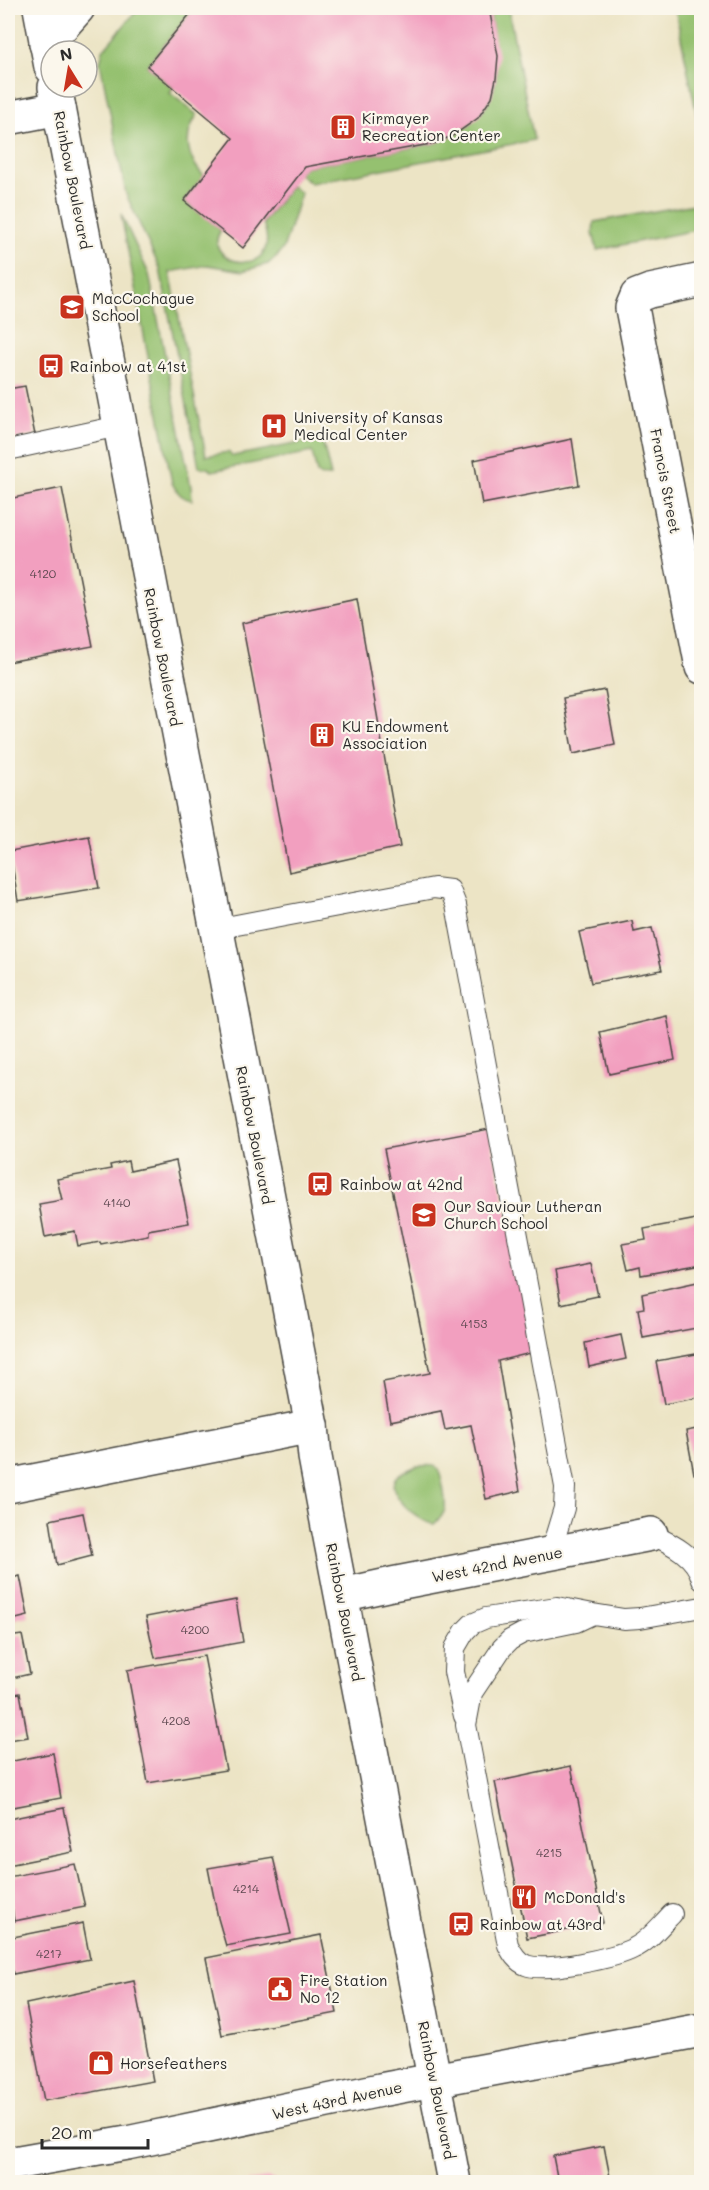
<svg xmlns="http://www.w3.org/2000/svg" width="709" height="2190" font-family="Mali,sans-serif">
	<rect width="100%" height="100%" fill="#fbf7ec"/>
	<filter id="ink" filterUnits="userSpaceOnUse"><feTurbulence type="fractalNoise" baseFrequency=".0167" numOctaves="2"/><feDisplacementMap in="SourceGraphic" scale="12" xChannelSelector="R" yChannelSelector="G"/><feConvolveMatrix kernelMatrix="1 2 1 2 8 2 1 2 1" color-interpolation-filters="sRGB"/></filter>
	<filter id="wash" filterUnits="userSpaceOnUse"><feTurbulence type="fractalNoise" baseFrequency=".008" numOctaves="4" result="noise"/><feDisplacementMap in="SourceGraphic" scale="24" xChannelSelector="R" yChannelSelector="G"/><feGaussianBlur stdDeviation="1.35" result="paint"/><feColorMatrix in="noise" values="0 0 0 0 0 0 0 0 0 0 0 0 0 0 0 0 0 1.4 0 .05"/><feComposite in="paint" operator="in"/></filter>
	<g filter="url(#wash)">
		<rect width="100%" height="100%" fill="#ece4c5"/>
		<!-- green -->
		<path fill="#95c16f" stroke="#60764d" stroke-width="1.5" d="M139,8H195L147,66L173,88L170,93L197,115C183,136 186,158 204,176L184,201L221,230C198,265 285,282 263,223L291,186L301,193L284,247L277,257L268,264L243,271L208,265L170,272L206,456L228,452L233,456L310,441L323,443L331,476H321L317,473L312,452L212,471L207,468L199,467L160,269L126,194L100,62L103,50Z
			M489,8H508L534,140L311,183L299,174L305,167L436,143C507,113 501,74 489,8Z
			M675,8H701V135Z
			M701,203V229L597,250L593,232L594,222Z
			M121,214L149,274L191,487L192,500C182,499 176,491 172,483Z
			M417,1466C423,1466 432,1464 436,1467C442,1472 446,1501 445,1509C443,1516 439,1520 434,1524C420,1523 383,1492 396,1477C400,1472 411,1469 417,1466Z"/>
		<g id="blocks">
			<!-- building -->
			<path fill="#f29fbf" d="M195,8H489L498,56L496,79L492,97L478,118L454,135L436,143L305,167L243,248L184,201L233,138L147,66Z
				M25,386L35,435L8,441V389Z
				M572,439L579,485L482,504L474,460Z
				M62,488L93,646L8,662V499Z
				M357,599L400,847L289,872L242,623Z
				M605,690L615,745L573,754L563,698Z
				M89,836L99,888L18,901L10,851Z
				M632,921L634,932L652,928L662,970L591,983L579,932Z
				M667,1016L675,1060L609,1074L600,1032Z
				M489,1129L535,1352L498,1361L520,1491L486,1499L471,1425L445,1430L441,1411L390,1421L383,1382L430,1373L384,1149Z
				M128,1161L130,1171L176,1161L189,1223L148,1230V1235L101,1244L100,1242L78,1246L75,1231L45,1237L39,1204L62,1200L57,1179L111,1169L110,1165Z
				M702,1218V1264L641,1275L640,1267L628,1270L622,1244L646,1240L644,1229Z
				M591,1264L598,1296L561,1304L555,1271Z
				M702,1281V1327L643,1338L638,1309L644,1308L642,1294Z
				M621,1335L626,1359L589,1367L585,1343Z
				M702,1353V1397L664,1404L656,1361Z
				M702,1428V1473L694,1474L686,1431Z
				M83,1513L92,1556L57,1565L50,1520Z
				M20,1576L28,1616L8,1621V1579Z
				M236,1600L243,1642L155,1658L146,1617Z
				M22,1635L30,1674L8,1679V1637Z
				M204,1656L226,1770L148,1783L127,1670Z
				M20,1693L28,1737L8,1740V1695Z
				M53,1753L61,1798L8,1808V1762Z
				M571,1766L603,1923L527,1938L495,1782Z
				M64,1808L73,1852L8,1865V1819Z
				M273,1857L291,1934L226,1946L218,1918L208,1868Z
				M75,1864L85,1907L14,1921L8,1877Z
				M83,1923L90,1959L13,1974L8,1938Z
				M321,1935L337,2013L222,2035L206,1958Z
				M134,1981L153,2081L44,2101L26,2004Z
				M604,2146L611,2182H558L553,2156Z
				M267,2178L282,2182H248V2181Z"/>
		</g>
	</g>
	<g filter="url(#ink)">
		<use href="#blocks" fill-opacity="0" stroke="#484742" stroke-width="1.5"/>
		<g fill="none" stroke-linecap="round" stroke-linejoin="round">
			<!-- lane casing -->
			<g stroke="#484742" stroke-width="22">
				<path id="lane" d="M8,450L119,426
					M215,929L434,888L450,890L456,905L565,1487L564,1508L550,1554
					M651,1534C672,1544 697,1556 702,1580
					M464,1716L454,1672L455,1648L465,1631L472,1624L486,1618L557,1607L593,1614
					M672,1914C660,1926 649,1941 634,1948C616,1958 544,1973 526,1965C517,1962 512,1953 508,1945L466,1725L472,1693L502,1648L510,1640L523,1633L576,1622L593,1614L624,1619L640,1618L702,1607"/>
			</g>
			<!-- street casing -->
			<g stroke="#484742" stroke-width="36">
				<path id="street" d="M46,44L78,8
					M8,118L59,108
					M702,280L650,291L637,296L632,308L702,667
					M8,1486L312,1426
					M342,1595L392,1584L651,1534"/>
			</g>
			<!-- secondary casing -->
			<g stroke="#484742" stroke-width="36">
				<path id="secondary" d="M8,2164L127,2143L380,2090L702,2030"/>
			</g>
			<!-- primary casing -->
			<g stroke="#484742" stroke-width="36">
				<path id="primary" d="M40,8L51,67
					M55,87L312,1426L315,1457L329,1532L454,2182"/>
			</g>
			<!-- path -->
			<path stroke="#484742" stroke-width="4" stroke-dasharray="4.5 4.5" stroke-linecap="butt" d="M699,1855L702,1857"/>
			<!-- lane -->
			<use href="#lane" stroke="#fff" stroke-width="20"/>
			<!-- street -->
			<use href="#street" stroke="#fff" stroke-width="33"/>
			<!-- secondary -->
			<use href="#secondary" stroke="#fff" stroke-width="33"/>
			<!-- primary -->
			<use href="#primary" stroke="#fff" stroke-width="33"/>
		</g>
	</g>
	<!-- icons -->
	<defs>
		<g id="building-square" transform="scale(1.35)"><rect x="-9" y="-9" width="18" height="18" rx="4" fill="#c8321e" stroke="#fbf7ec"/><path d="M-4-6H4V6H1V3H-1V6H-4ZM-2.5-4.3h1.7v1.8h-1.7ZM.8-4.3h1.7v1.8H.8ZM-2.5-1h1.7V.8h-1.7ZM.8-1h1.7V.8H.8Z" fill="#fff"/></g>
		<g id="school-square" transform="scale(1.35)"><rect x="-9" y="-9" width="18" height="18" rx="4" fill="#c8321e" stroke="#fbf7ec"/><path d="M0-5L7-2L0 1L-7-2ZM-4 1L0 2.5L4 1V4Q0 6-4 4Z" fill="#fff"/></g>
		<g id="bus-square" transform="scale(1.35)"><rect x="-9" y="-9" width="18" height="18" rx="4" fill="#c8321e" stroke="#fbf7ec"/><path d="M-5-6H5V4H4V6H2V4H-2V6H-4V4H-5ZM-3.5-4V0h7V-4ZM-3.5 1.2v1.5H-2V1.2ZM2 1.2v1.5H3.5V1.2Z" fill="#fff"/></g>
		<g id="hospital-square" transform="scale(1.35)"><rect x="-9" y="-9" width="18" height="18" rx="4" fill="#c8321e" stroke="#fbf7ec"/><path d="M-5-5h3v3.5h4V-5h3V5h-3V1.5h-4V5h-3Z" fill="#fff"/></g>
		<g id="restaurant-square" transform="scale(1.35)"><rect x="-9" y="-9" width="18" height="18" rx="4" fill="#c8321e" stroke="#fbf7ec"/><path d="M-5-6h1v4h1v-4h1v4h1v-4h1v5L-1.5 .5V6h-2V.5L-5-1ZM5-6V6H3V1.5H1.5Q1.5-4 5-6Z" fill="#fff"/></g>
		<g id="civic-square" transform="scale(1.35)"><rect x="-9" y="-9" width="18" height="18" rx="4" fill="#c8321e" stroke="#fbf7ec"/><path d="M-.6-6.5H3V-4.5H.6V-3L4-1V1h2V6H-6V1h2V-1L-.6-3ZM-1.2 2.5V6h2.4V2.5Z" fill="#fff"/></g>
		<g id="shop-square" transform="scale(1.35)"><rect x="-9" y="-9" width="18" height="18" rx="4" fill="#c8321e" stroke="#fbf7ec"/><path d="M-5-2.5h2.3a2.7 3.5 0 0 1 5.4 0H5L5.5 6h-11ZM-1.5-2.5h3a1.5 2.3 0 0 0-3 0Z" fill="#fff"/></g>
	</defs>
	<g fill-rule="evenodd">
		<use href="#building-square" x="343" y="127"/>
		<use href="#school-square" x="72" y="307"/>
		<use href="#bus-square" x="51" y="366"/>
		<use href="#hospital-square" x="274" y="426"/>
		<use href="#building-square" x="322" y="735"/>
		<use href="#bus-square" x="320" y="1184"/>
		<use href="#school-square" x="424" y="1215"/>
		<use href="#restaurant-square" x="524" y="1897"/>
		<use href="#bus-square" x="461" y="1924"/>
		<use href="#civic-square" x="280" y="1989"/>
		<use href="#shop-square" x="101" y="2063"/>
	</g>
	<g text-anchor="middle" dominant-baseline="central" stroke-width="4.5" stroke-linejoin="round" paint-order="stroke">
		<!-- number labels -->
		<g font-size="12" fill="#5d4850">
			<text x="43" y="573">4120</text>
			<text x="117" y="1202">4140</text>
			<text x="474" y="1323">4153</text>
			<text x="195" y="1629">4200</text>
			<text x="176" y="1720">4208</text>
			<text x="549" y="1852">4215</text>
			<text x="246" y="1888">4214</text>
			<text x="49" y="1953">4217</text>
		</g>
		<!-- poi labels -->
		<g font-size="15" fill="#2b2b2b" stroke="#fbf7ec" text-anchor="start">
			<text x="362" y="118">Kirmayer<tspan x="362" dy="17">Recreation Center</tspan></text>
			<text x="92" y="298">MacCochague<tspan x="92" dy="17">School</tspan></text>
			<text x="70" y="366">Rainbow at 41st</text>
			<text x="294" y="417">University of Kansas<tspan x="294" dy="17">Medical Center</tspan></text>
			<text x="342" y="726">KU Endowment<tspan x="342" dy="17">Association</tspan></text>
			<text x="340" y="1184">Rainbow at 42nd</text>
			<text x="444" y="1206">Our Saviour Lutheran<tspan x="444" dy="17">Church School</tspan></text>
			<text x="544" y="1897">McDonald's</text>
			<text x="480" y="1924">Rainbow at 43rd</text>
			<text x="300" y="1980">Fire Station<tspan x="300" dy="17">No 12</tspan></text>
			<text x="120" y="2063">Horsefeathers</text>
		</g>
		<!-- street labels -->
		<g font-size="15" fill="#2b2b2b" stroke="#fbf7ec">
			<text transform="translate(73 180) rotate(79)">Rainbow Boulevard</text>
			<text transform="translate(666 481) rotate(79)">Francis Street</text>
			<text transform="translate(163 657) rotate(79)">Rainbow Boulevard</text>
			<text transform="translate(255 1135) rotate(79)">Rainbow Boulevard</text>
			<text transform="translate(497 1564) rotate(-11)">West 42nd Avenue</text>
			<text transform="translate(345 1612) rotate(79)">Rainbow Boulevard</text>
			<text transform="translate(437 2090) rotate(79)">Rainbow Boulevard</text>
			<text transform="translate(337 2100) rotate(-12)">West 43rd Avenue</text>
		</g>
	</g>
	<!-- margin -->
	<rect width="709" height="2190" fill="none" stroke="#fbf7ec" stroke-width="30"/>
	<!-- north arrow -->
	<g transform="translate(69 69) rotate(349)"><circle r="28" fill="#fbf7ec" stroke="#a8a59f" stroke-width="1.5"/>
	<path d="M0-4.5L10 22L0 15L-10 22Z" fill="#c8321e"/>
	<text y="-9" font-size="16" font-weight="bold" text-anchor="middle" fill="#2b2b2b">N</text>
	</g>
	<!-- scale -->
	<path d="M42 2139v9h106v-9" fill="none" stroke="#2b2b2b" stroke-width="3"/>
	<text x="51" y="2139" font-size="18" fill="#2b2b2b" stroke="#fbf7ec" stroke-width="4.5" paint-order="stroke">20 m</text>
</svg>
